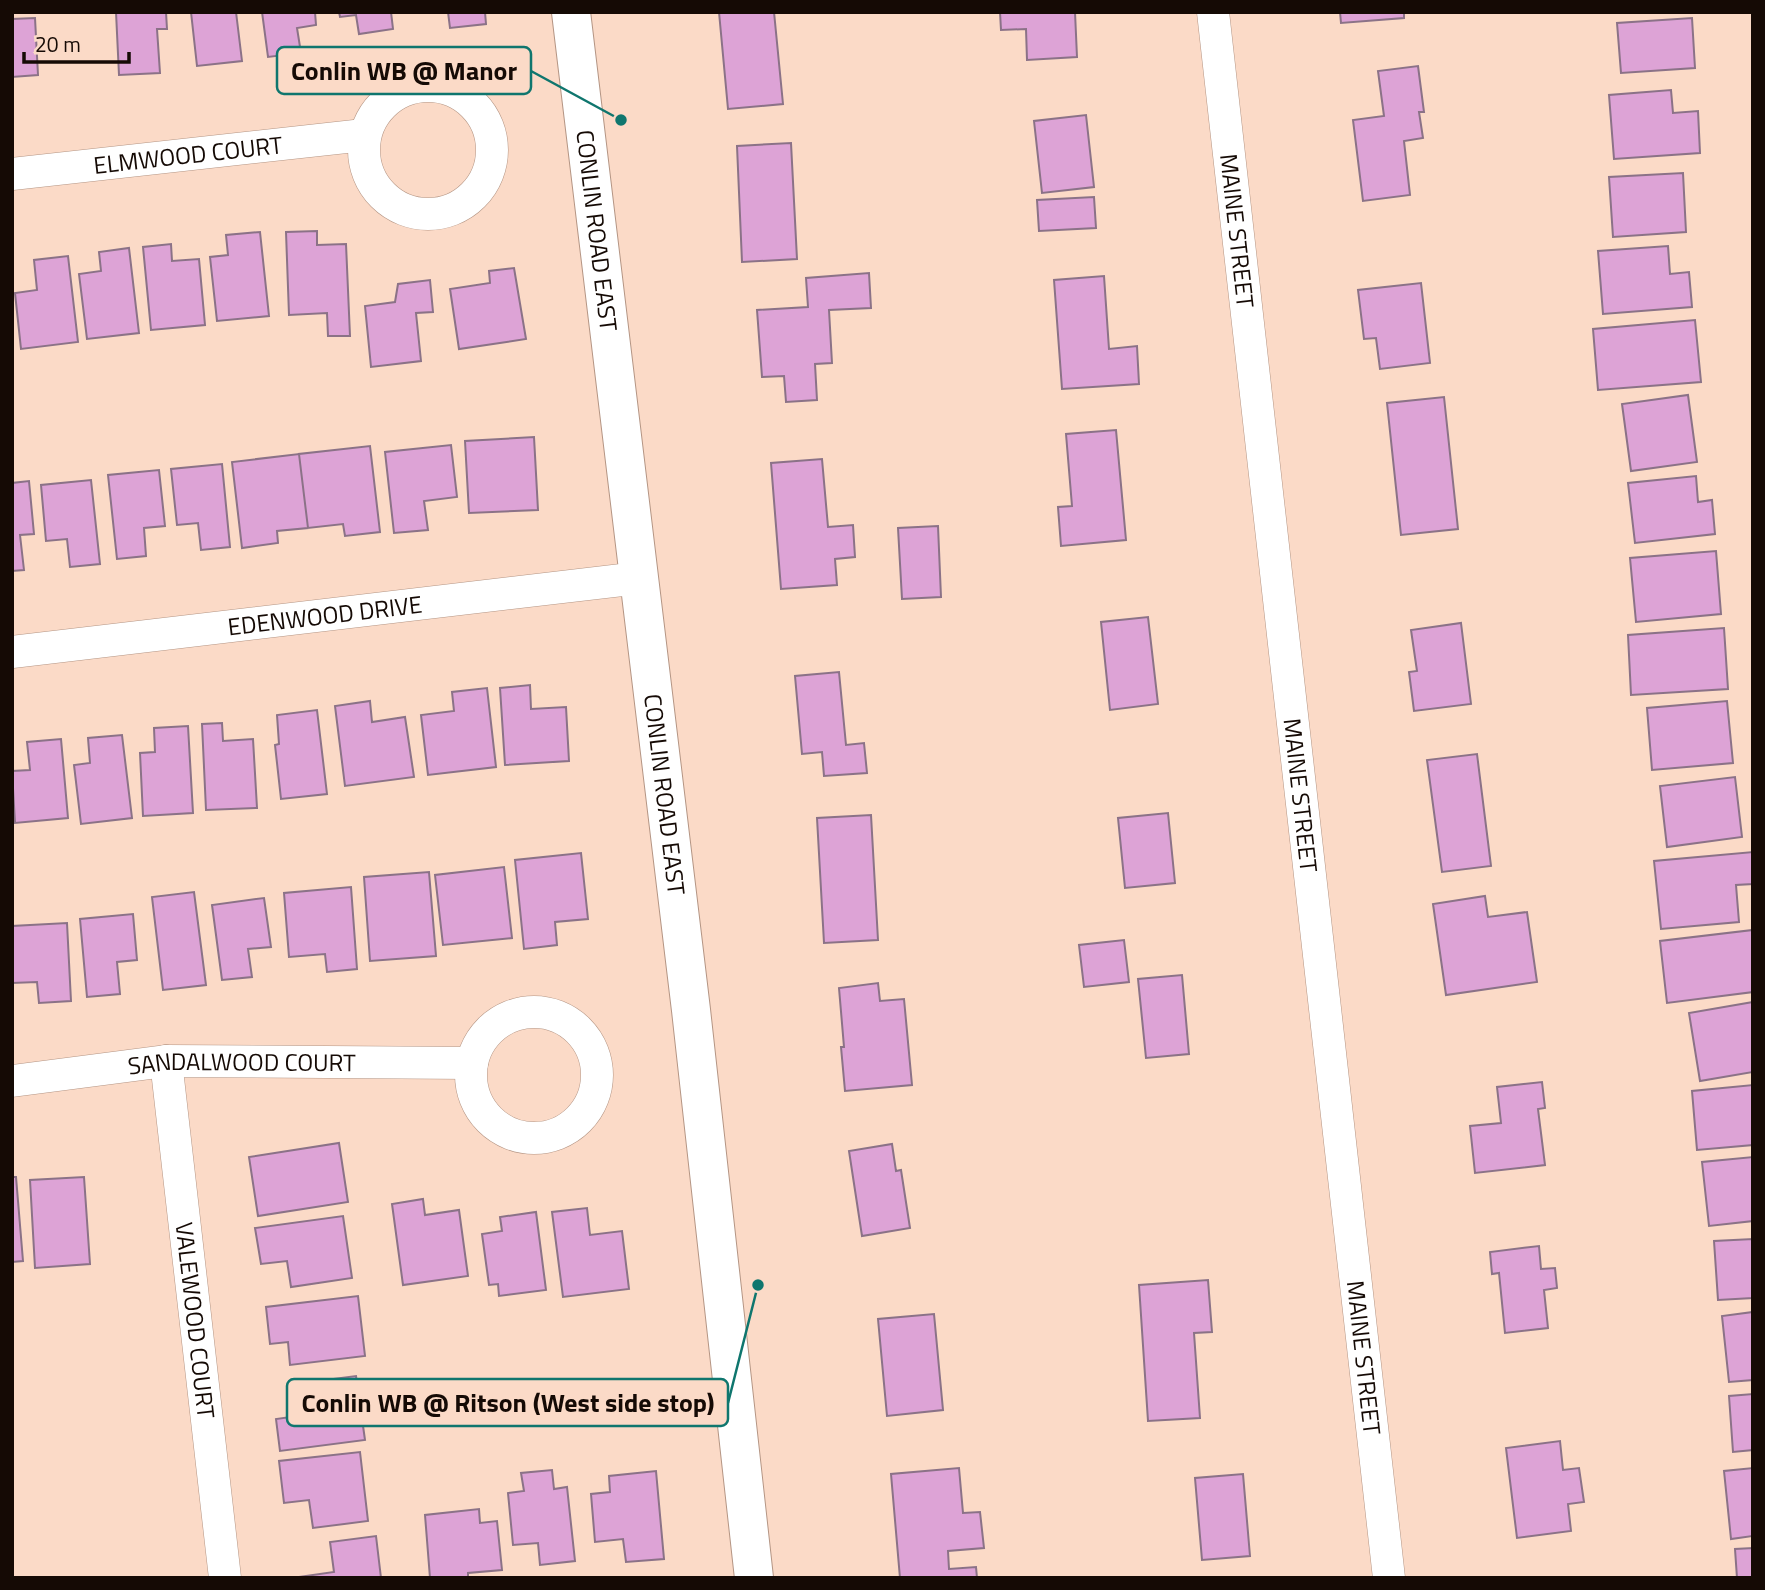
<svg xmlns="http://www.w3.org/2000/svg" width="1765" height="1590" font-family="'Titillium Web',sans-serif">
	<rect width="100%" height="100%" fill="#fbdac7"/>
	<!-- building -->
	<path fill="#dda3d6" stroke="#8b7287" stroke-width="2" d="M116,12H166L167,29H157L160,73L119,75Z
		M191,12H236L242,61L197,66Z
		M262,12H315L316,25L297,28L301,53L268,57Z
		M339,12H391L393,29L359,34L356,15L340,17Z
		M448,12H485L486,24L450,28Z
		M719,12H774L783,104L728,109Z
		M1000,12H1075L1077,57L1027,60L1026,29L1001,30Z
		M1340,12H1404V18L1341,23Z
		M35,18L38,75L12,77V19Z
		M1692,18L1695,68L1621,73L1617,23Z
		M1418,66L1424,112H1419L1423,138L1404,141L1410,195L1363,201L1353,120L1384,116L1378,71Z
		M1671,90L1673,113L1698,111L1700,153L1614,159L1609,95Z
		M1086,115L1094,187L1042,193L1034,121Z
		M791,143L797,259L742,262L737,146Z
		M1683,173L1686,232L1613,237L1609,177Z
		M1094,197L1096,228L1039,231L1037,200Z
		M317,231V245L346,244L350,336H328L327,313L289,315L286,232Z
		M260,232L269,316L217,321L210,257L228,255L226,235Z
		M171,244L172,261L199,259L205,325L151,330L143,247Z
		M1668,246L1670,274L1689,272L1692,307L1603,314L1598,251Z
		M129,248L139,333L87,339L79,274L101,271L99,252Z
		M68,256L78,342L21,349L15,293L37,290L34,260Z
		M514,268L526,339L459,349L450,289L490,283L489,271Z
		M869,273L871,308L829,310L832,363L815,364L817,400L786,402L784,376L762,377L757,310L808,307L806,278Z
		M1104,276L1109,349L1137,346L1139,384L1062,389L1054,280Z
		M430,280L433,312L416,313L421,361L371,367L365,306L395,302L398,284Z
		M1421,283L1430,363L1380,369L1376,338L1364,339L1358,290Z
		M1695,320L1701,382L1598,390L1593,329Z
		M1688,395L1697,462L1631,471L1622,404Z
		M1444,397L1458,529L1401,535L1387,403Z
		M1116,430L1126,540L1061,546L1058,507L1072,506L1066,434Z
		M534,437L538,510L469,513L465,441Z
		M451,445L457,497L424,501L428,530L394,533L385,452Z
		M370,446L380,532L345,536L343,524L308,528L299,454Z
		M299,454L308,528L277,531L278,543L242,548L232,462Z
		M822,459L828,527L853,525L855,557L835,559L837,585L781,589L771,463Z
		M222,464L230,547L201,550L198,523L177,525L171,469Z
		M159,470L165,526L144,528L146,556L117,559L108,475Z
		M1696,476L1698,502L1712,500L1715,534L1635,543L1628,483Z
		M91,480L100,564L70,567L67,539L46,541L41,485Z
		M29,481L34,534L20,535L24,570L12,571V483Z
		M938,526L941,597L902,599L898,528Z
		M1716,551L1721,614L1636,622L1630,558Z
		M1148,617L1158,704L1110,710L1101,622Z
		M1461,623L1471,704L1414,711L1409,672L1417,671L1411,630Z
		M1724,628L1728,689L1631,695L1628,635Z
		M839,672L846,745L864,743L867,773L824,776L822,752L802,754L795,676Z
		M530,685L531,709L566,707L569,761L505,765L500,688Z
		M487,688L496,767L428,775L421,715L454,711L452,692Z
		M370,701L372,722L405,717L414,777L345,786L335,706Z
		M1727,701L1733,763L1652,770L1647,708Z
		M317,710L327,794L281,799L275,745L279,744L277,715Z
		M222,723L223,741L253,739L257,808L206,810L202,724Z
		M188,726L193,813L143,816L140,753L155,752L154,728Z
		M122,735L132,818L81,824L74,765L90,763L88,738Z
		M61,739L68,818L15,823L12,771L30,770L27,742Z
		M1477,754L1491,866L1442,872L1427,760Z
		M1735,777L1742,837L1667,847L1660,786Z
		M1168,813L1175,883L1125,888L1118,818Z
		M871,815L878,940L824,943L817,818Z
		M1753,852V884L1736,885L1739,922L1661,929L1654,861Z
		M581,853L588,919L555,922L557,945L524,949L515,860Z
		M504,867L512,938L443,945L435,875Z
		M429,872L436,956L370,961L364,877Z
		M351,887L357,969L327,972L325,954L289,957L284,893Z
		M194,892L206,985L163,990L152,897Z
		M1485,896L1488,917L1527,912L1537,982L1446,995L1433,904Z
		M264,898L271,947L248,949L252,977L222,980L212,905Z
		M133,914L137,960L117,962L120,994L87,997L80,919Z
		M67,923L71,1001L39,1003L37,982L12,983V926Z
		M1753,930V992L1667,1003L1660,941Z
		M1124,940L1129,982L1084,987L1079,945Z
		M1182,975L1189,1054L1146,1058L1138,979Z
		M878,983L880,1001L904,999L912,1085L845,1091L841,1047H844L839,988Z
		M1753,1002V1072L1700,1081L1689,1013Z
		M1542,1082L1545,1108L1538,1109L1545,1165L1475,1173L1470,1126L1501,1123L1497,1087Z
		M1753,1085V1145L1697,1150L1692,1091Z
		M339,1143L348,1202L258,1216L249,1157Z
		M892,1144L896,1171L901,1170L910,1228L862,1236L849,1151Z
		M1753,1157V1221L1709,1226L1702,1162Z
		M12,1177H16L23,1261L12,1262Z
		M84,1177L90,1264L35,1268L30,1180Z
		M423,1199L425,1215L459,1210L468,1276L403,1285L392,1204Z
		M587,1208L590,1235L622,1231L629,1289L563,1297L552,1212Z
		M536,1212L546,1290L499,1296L498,1284L489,1285L482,1234L502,1231L500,1217Z
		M343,1216L352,1278L291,1287L287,1261L261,1264L255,1228Z
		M1753,1239V1298L1718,1300L1714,1241Z
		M1539,1246L1541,1269L1555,1268L1557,1288L1544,1290L1548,1328L1505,1333L1499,1273L1492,1274L1490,1252Z
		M1208,1280L1212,1332L1194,1333L1200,1418L1148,1421L1139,1285Z
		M358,1296L365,1356L290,1365L288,1342L270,1344L266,1307Z
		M1753,1312V1380L1729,1382L1722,1316Z
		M934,1314L943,1410L887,1416L878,1319Z
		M356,1376L365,1440L280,1451L276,1419L305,1415L301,1383Z
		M1753,1394V1450L1733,1452L1729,1396Z
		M1560,1441L1563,1470L1579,1468L1584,1502L1568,1504L1571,1531L1517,1538L1506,1448Z
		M360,1452L368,1521L313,1528L309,1500L284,1503L279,1461Z
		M959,1468L963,1513L980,1512L984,1548L948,1551L949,1569L976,1567L977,1578H900L891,1474Z
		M1753,1468V1536L1731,1539L1724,1471Z
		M552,1470L554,1489L567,1487L575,1561L540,1565L538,1543L513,1545L508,1493L524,1491L521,1473Z
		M656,1471L664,1559L626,1562L623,1539L595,1542L591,1494L610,1492L609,1476Z
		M1243,1474L1250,1556L1202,1560L1195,1478Z
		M479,1509L480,1523L497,1521L502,1570L468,1573V1578H430L425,1515Z
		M376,1536L381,1578H292L334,1572L330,1542Z
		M1753,1548V1578H1737L1735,1549Z"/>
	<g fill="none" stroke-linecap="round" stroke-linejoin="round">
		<!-- minor casing -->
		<g stroke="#b49584" stroke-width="33">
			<g id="minor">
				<path id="s1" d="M1213,12L1389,1578"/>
				<circle cx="428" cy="150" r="64"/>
				<path id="s2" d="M12,174L364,135"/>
				<path id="s3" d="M12,652L639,578"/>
				<circle cx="534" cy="1075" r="63"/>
				<path id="s4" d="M166,1061L225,1578"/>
				<path id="s5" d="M12,1081L166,1061L472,1063"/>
			</g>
		</g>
		<!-- tertiary casing -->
		<g stroke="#b49584" stroke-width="40">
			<g id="tertiary">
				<path id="s6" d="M571,12L691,1010L754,1578"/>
			</g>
		</g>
		<!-- minor -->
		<use href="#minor" stroke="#fff" stroke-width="32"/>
		<!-- tertiary -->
		<use href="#tertiary" stroke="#fff" stroke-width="38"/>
	</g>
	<g text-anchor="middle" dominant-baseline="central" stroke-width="5" stroke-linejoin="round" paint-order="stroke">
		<!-- street labels -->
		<g font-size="24" fill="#150a05" stroke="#fbdac7">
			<text stroke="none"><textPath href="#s2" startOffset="177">ELMWOOD COURT</textPath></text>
			<text stroke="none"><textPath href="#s6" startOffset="220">CONLIN ROAD EAST</textPath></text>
			<text stroke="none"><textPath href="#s1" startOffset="220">MAINE STREET</textPath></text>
			<text stroke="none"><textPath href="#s3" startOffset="315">EDENWOOD DRIVE</textPath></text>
			<text stroke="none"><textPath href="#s6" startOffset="788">CONLIN ROAD EAST</textPath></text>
			<text stroke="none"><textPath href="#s1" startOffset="788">MAINE STREET</textPath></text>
			<text stroke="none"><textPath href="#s5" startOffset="231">SANDALWOOD COURT</textPath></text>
			<text stroke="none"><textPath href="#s4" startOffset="261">VALEWOOD COURT</textPath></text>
			<text stroke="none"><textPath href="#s1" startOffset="1354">MAINE STREET</textPath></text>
		</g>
	</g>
	<!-- callouts -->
	<path fill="none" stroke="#0f766e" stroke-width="2.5" d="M621 120L531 71M758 1285L728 1403"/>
	<g fill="#0f766e" stroke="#fbdac7" stroke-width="2.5">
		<circle cx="621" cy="120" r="7"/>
		<circle cx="758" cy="1285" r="7"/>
	</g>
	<g fill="#fbdac7" stroke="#0f766e" stroke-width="2.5">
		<rect x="277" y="47" width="254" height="47" rx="7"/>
		<rect x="287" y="1379" width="441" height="47" rx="7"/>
	</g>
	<g font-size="26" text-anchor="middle" font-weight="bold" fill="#150a05">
		<text x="404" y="80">Conlin WB @ Manor</text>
		<text x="508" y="1412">Conlin WB @ Ritson (West side stop)</text>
	</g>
	<!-- border -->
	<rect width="1765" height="1590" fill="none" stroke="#150a05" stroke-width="28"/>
	<!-- scale -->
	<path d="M24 52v10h105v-10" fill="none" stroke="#150a05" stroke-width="3.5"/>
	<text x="35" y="52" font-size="21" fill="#150a05" stroke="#fbdac7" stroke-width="5" paint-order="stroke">20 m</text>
</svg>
